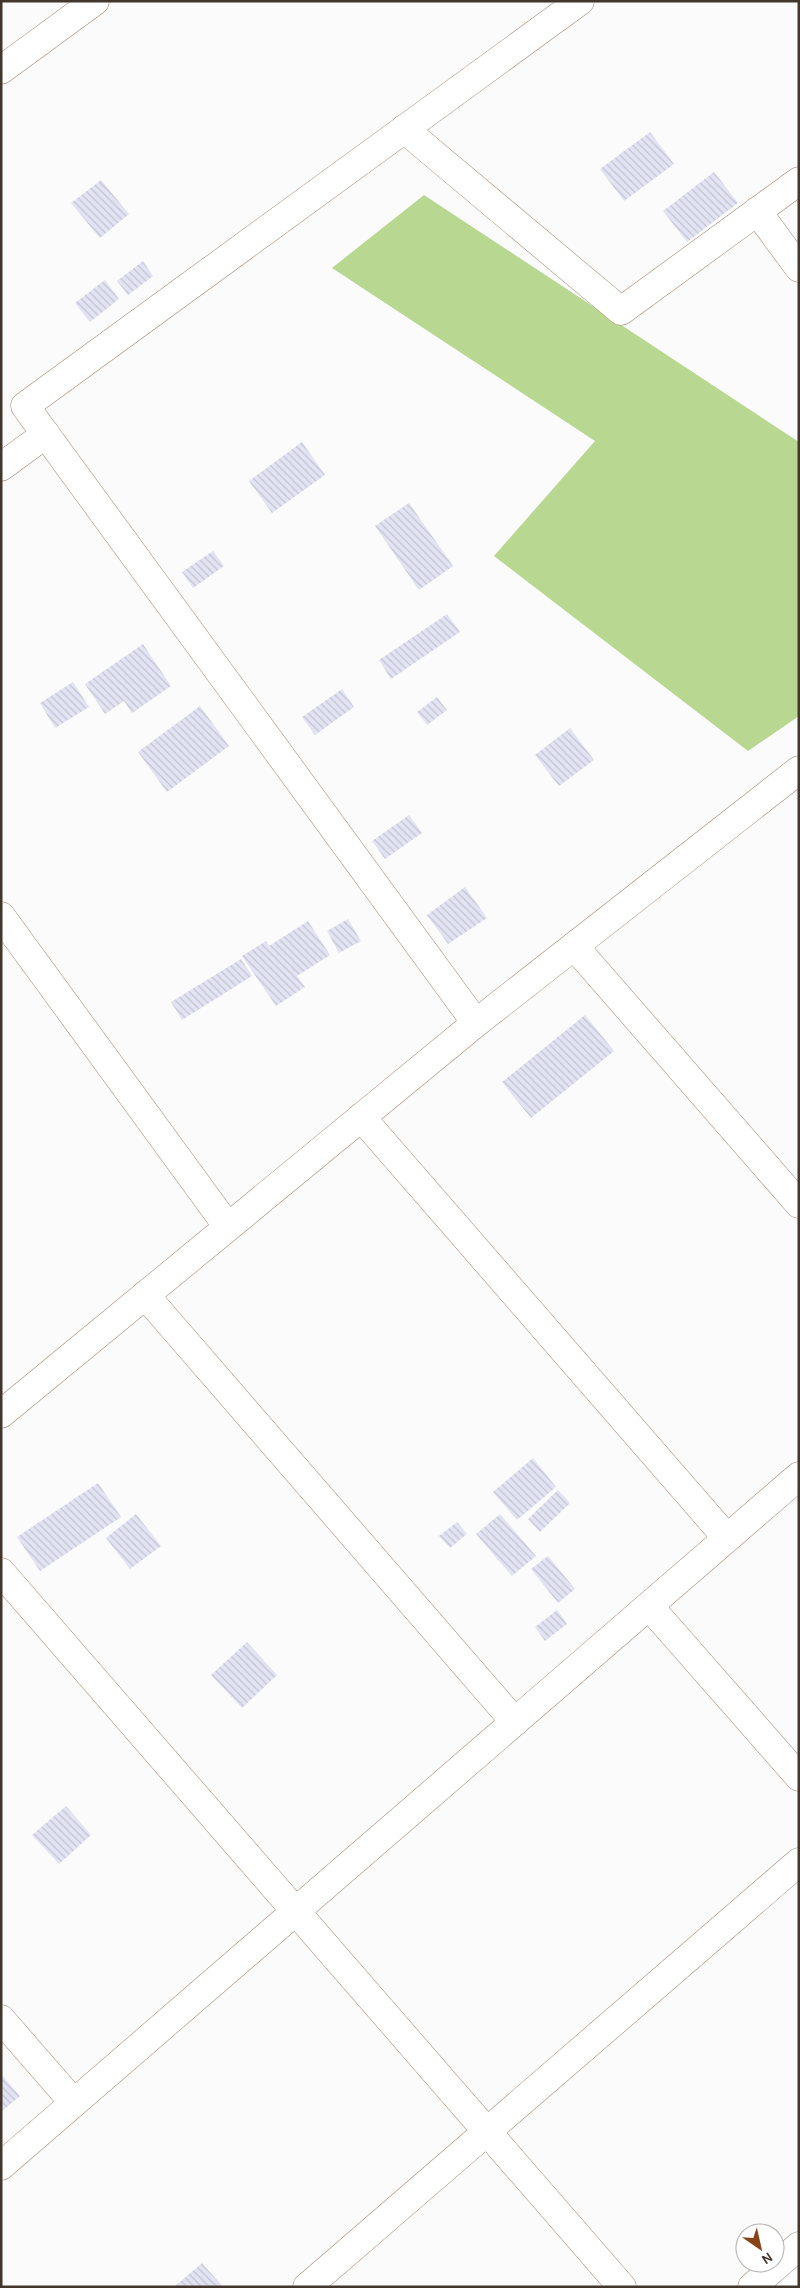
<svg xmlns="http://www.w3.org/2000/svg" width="800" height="2288" font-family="Karla,sans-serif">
	<defs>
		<pattern id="building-back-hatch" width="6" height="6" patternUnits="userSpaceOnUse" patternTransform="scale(1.25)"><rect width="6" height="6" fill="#e2e3f3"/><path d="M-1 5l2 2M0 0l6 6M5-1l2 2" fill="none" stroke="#c3c3d1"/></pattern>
	</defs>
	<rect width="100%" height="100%" fill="#fbfbfb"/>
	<!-- green -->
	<path fill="#b8d791" d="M424,195L799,442V716L748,751L494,556L595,441L332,268Z"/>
	<!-- building -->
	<path fill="url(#building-back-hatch)" d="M650,132L674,164L624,201L600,169Z
		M714,172L738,203L687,242L663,211Z
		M101,180L129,214L100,238L71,203Z
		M143,261L153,276L128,295L117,281Z
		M105,280L119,299L90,322L75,303Z
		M302,442L325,475L272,513L249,481Z
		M409,503L453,566L419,590L375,526Z
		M213,551L224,566L193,588L182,572Z
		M447,614L460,632L391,679L379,660Z
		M143,644L171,686L132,713L124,701L105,714L85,684Z
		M73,682L89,707L55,728L40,703Z
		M342,689L354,707L315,735L302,717Z
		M437,697L447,710L427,725L417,712Z
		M200,706L229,746L167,792L138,752Z
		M570,728L594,760L559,786L535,755Z
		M409,815L422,833L385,859L372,841Z
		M465,887L487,918L448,944L427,915Z
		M348,919L361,941L339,953L327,931Z
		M308,921L330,955L297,976L305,987L276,1006L242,956L266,941L269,946Z
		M241,959L252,976L182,1020L171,1002Z
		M585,1015L614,1051L531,1118L502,1082Z
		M533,1458L556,1487L517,1520L493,1492Z
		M98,1483L121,1517L40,1571L17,1537Z
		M558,1490L570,1503L540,1532L528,1519Z
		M136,1514L161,1546L130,1569L106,1538Z
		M500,1514L536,1556L512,1576L476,1534Z
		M457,1522L467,1534L450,1548L439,1536Z
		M548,1556L575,1589L558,1603L531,1569Z
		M557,1610L567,1624L545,1641L535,1627Z
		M247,1642L277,1675L242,1708L211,1675Z
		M66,1806L91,1835L59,1864L32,1835Z
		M1,2074L20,2096L1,2112Z
		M202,2263L223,2287H174Z"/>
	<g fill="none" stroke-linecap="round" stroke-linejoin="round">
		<!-- minor casing -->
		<g stroke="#a38772" stroke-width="29">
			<path id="minor" d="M1,70L95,1
				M404,129L621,311L799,181
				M757,211L799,268
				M1,467L46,434
				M1,916L228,1227
				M574,946L799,1204
				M476,1023L25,406L580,1
				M361,1117L727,1538
				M145,1295L515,1722
				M1,1414L476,1023L799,770
				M1,1572L622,2287
				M649,1606L799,1777
				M1,2019L74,2103
				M1,2166L799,1476
				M307,2287L799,1862
				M752,2287L799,2246"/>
		</g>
		<!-- minor -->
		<use href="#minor" stroke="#fff" stroke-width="28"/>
	</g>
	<!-- border -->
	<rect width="800" height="2288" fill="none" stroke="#42362d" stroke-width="5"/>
	<!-- north arrow -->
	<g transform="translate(760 2248) rotate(146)"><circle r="24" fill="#ffffff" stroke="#b3afab"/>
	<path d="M0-4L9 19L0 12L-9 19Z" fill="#884418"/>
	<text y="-8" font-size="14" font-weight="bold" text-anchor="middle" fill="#42362d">N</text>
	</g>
</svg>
